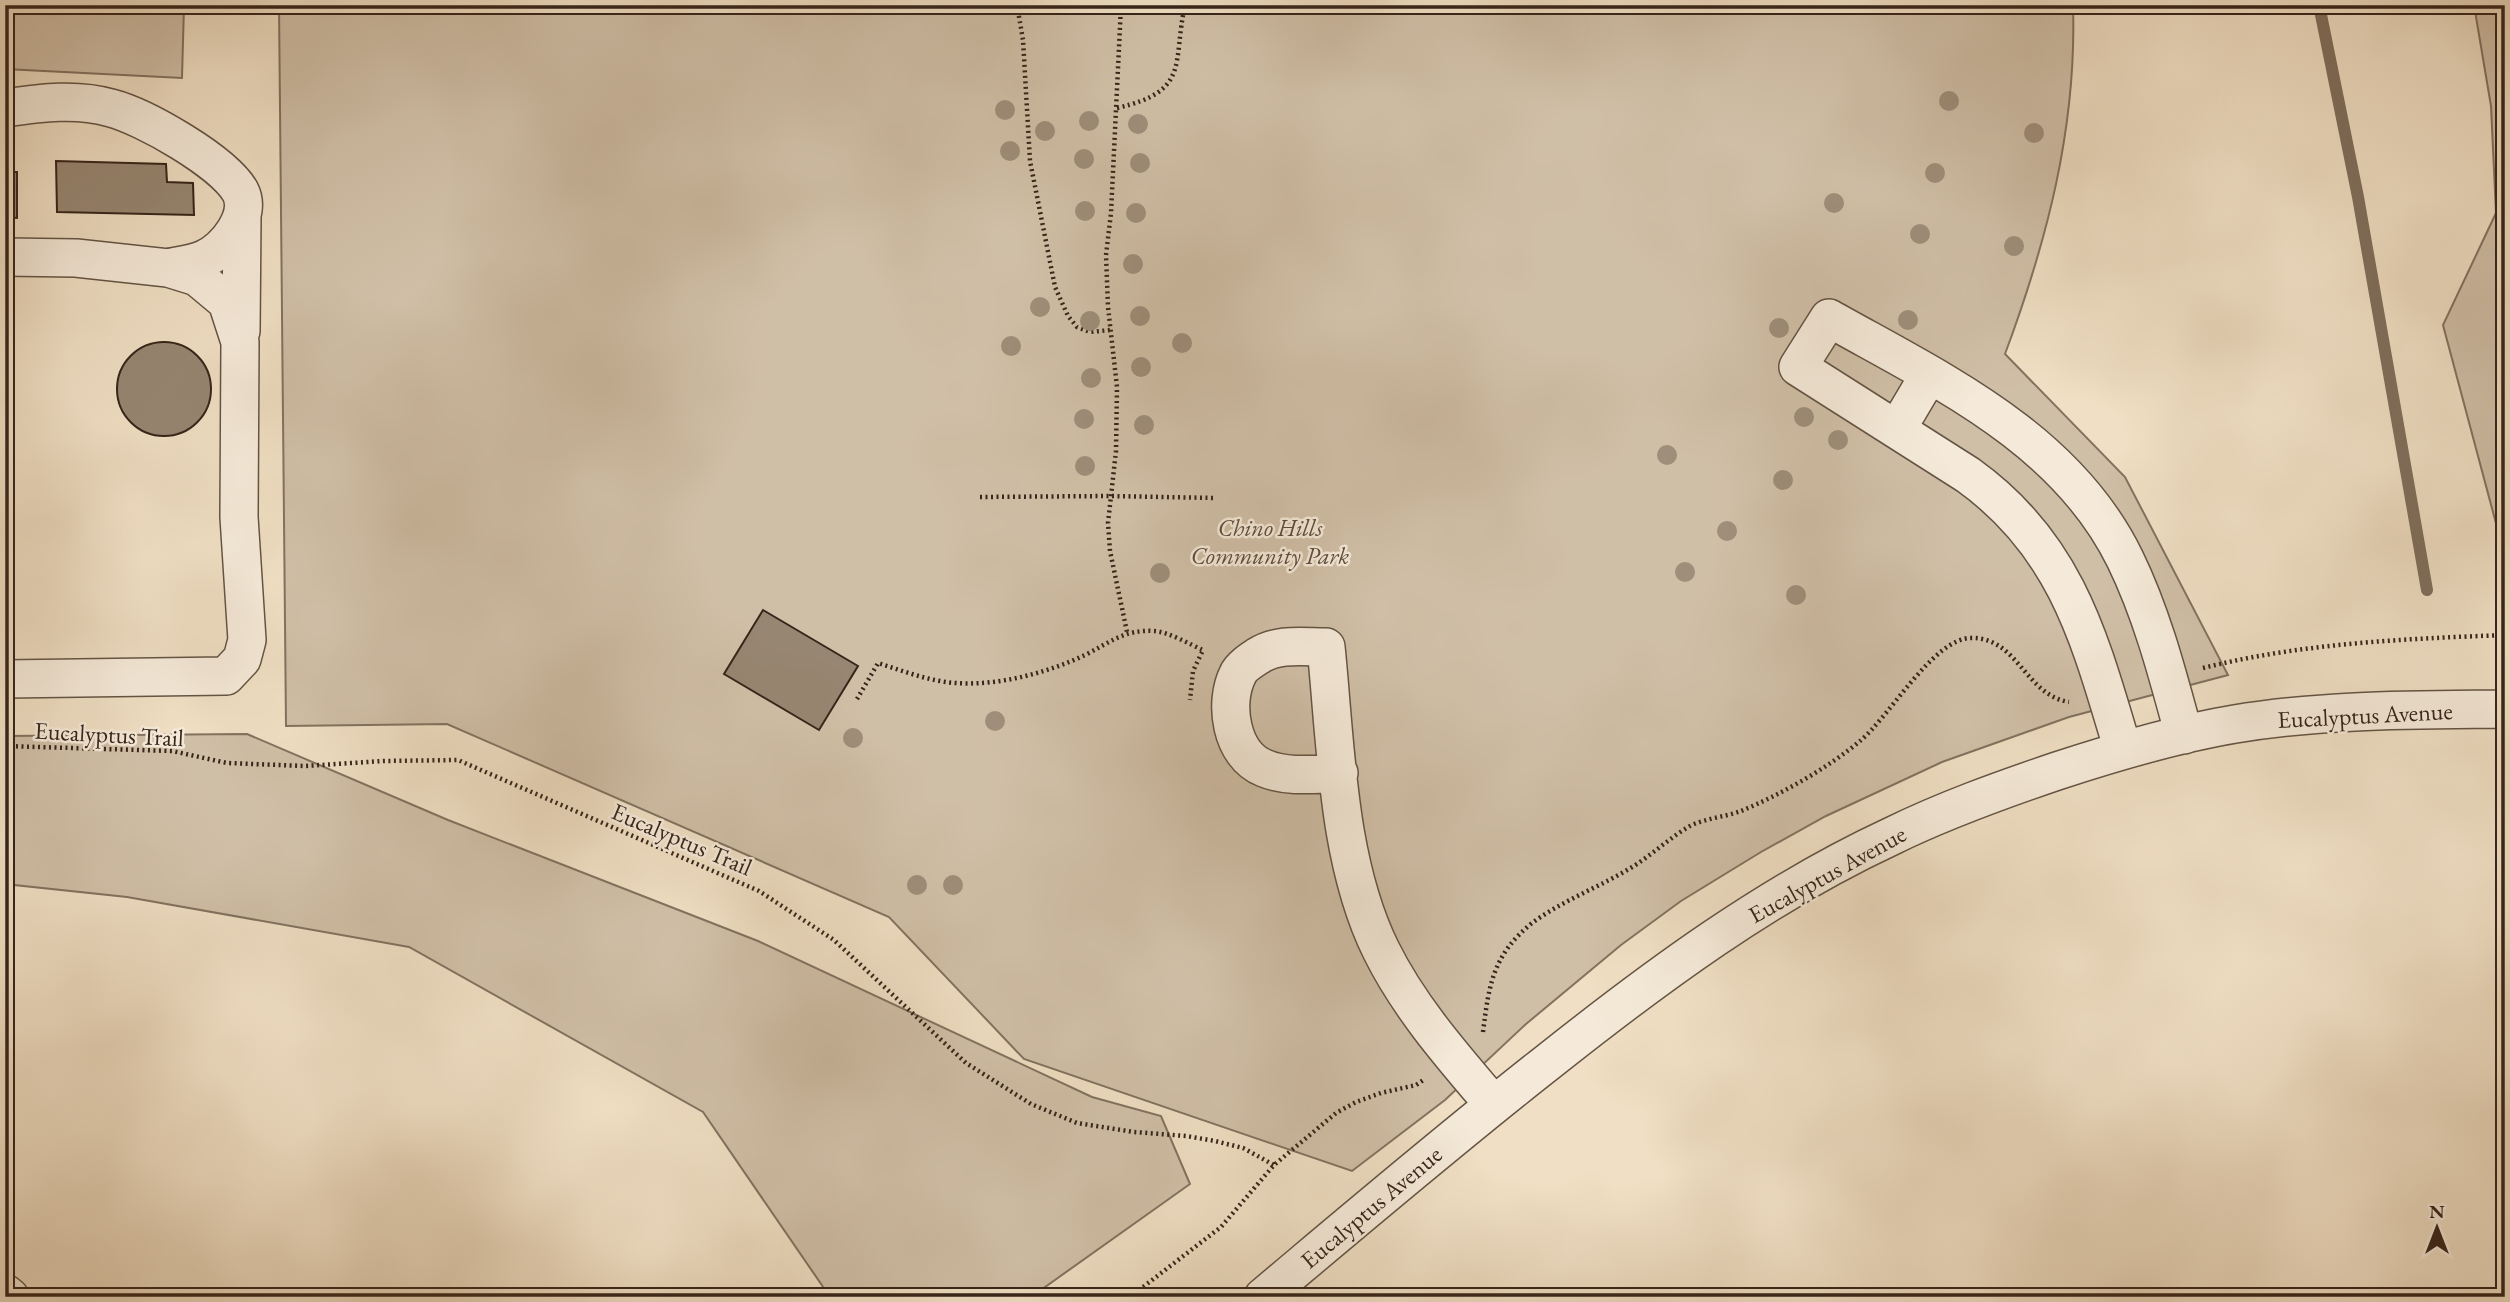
<svg xmlns="http://www.w3.org/2000/svg" width="2510" height="1302" font-family="'EB Garamond',serif">
	<rect width="100%" height="100%" fill="#f0dfc4"/>
	<filter id="stains"><feTurbulence type="fractalNoise" baseFrequency=".00286" numOctaves="4"/><feColorMatrix values="0 0 0 0 .2 0 0 0 0 .09 0 0 0 0 .02 0 0 0 .5 -.17"/></filter>
	<radialGradient id="worn" r=".72"><stop offset=".6" stop-color="#630" stop-opacity="0"/><stop offset="1" stop-color="#630" stop-opacity=".3"/></radialGradient>
	<!-- green -->
	<path fill="#d0bfa7" stroke="#837260" stroke-width="2" d="M5,5H184L182,78L5,69Z
		M279,5H2073C2077,127 2047,241 2005,354L2125,477L2228,675L2069,717L1942,762L1826,816L1761,852L1681,901L1621,945L1526,1024L1445,1100L1352,1171L1024,1059L889,917L447,724L286,726Z
		M2474,5H2505V557L2443,325L2496,213L2491,106Z
		M247,734L448,820L758,941L1092,1097L1161,1116L1190,1184L1031,1297H830L703,1112L409,947L127,897L5,884V736Z"/>
	<g fill="none" stroke-linecap="round" stroke-linejoin="round">
		<!-- stream -->
		<path stroke="#806f5d" stroke-width="12" d="M2319,5L2358,197L2427,590"/>
	</g>
	<!-- building -->
	<path fill="#978672" stroke="#36251a" stroke-width="2" d="M56,161L166,164L167,182L193,183L194,215L57,212Z
		M5,172H17V218L5,217Z
		M117 389a47 47 0 1 1 94 0a47 47 0 1 1-94 0Z
		M763,610L858,666L819,730L724,674Z"/>
	<g fill="none" stroke-linecap="round" stroke-linejoin="round">
		<!-- minor casing -->
		<g stroke="#645444" stroke-width="40">
			<path id="minor" d="M5,108C41,103 76,98 111,108C145,117 222,161 240,191C253,215 226,250 204,259C193,264 180,265 168,268
				M5,257L76,258L168,268L197,277L227,302L240,342L239,517L247,640L242,659L226,676L5,679
				M241,331L242,217
				M1897,429L1929,375
				M2123,750C2090,640 2067,546 1968,475L1798,367L1829,318C1939,380 2066,438 2125,559C2152,614 2168,676 2184,735
				M1339,773C1315,774 1287,778 1264,768C1231,755 1223,703 1238,674C1241,667 1252,660 1258,656C1278,643 1303,647 1326,647C1336,745 1337,861 1381,950C1409,1007 1453,1057 1494,1105
				M5,1293L10,1297
				M1263,1297C1357,1218 1451,1138 1548,1062C1655,977 1767,894 1892,836C1945,810 2001,790 2057,771C2115,752 2175,734 2235,724C2325,709 2415,710 2505,709"/>
		</g>
		<!-- path -->
		<path stroke="#36251a" stroke-width="4.5" stroke-dasharray="2 3.5" stroke-linecap="butt" d="M1017,5L1023,40L1030,161L1055,287L1068,316L1077,327L1090,332L1111,330
			M2501,5L2505,16
			M1121,6L1111,213L1106,255L1108,307L1117,387L1116,451L1108,523L1110,551L1127,632
			M1117,108C1191,91 1172,64 1185,5
			M2505,386V387
			M980,497L1111,496L1214,498
			M2203,668C2303,643 2402,639 2505,635
			M857,699L878,663C903,671 929,681 955,683C998,686 1047,673 1085,655C1109,643 1125,629 1154,631C1169,632 1189,644 1203,650L1193,671L1190,700
			M5,746L172,751L227,763L305,766L383,761L458,760L759,891L834,940L966,1063L1031,1104L1077,1123L1134,1132L1186,1136L1215,1141L1243,1148L1274,1165
			M1483,1032C1489,984 1493,955 1532,923C1562,901 1597,888 1629,869C1651,856 1669,838 1690,826C1706,818 1725,817 1741,811C1780,795 1828,768 1860,741C1890,716 1934,638 1971,638C2018,637 2025,695 2069,702
			M1130,1297L1221,1227L1274,1165L1336,1113L1356,1102L1381,1093L1416,1085L1425,1079"/>
		<!-- minor -->
		<use href="#minor" stroke="#f5ead9" stroke-width="37"/>
	</g>
	<!-- trees -->
	<g fill="#9f8e7a">
		<circle cx="1949" cy="101" r="10"/>
		<circle cx="1005" cy="110" r="10"/>
		<circle cx="1089" cy="121" r="10"/>
		<circle cx="1138" cy="124" r="10"/>
		<circle cx="1045" cy="131" r="10"/>
		<circle cx="2034" cy="133" r="10"/>
		<circle cx="1010" cy="151" r="10"/>
		<circle cx="1084" cy="159" r="10"/>
		<circle cx="1140" cy="163" r="10"/>
		<circle cx="1935" cy="173" r="10"/>
		<circle cx="1834" cy="203" r="10"/>
		<circle cx="1085" cy="211" r="10"/>
		<circle cx="1136" cy="213" r="10"/>
		<circle cx="1920" cy="234" r="10"/>
		<circle cx="2014" cy="246" r="10"/>
		<circle cx="1133" cy="264" r="10"/>
		<circle cx="1040" cy="307" r="10"/>
		<circle cx="1140" cy="316" r="10"/>
		<circle cx="1908" cy="320" r="10"/>
		<circle cx="1090" cy="321" r="10"/>
		<circle cx="1779" cy="328" r="10"/>
		<circle cx="1182" cy="343" r="10"/>
		<circle cx="1011" cy="346" r="10"/>
		<circle cx="1141" cy="367" r="10"/>
		<circle cx="1091" cy="378" r="10"/>
		<circle cx="1804" cy="417" r="10"/>
		<circle cx="1084" cy="419" r="10"/>
		<circle cx="1144" cy="425" r="10"/>
		<circle cx="1838" cy="440" r="10"/>
		<circle cx="1667" cy="455" r="10"/>
		<circle cx="1085" cy="466" r="10"/>
		<circle cx="1783" cy="480" r="10"/>
		<circle cx="1727" cy="531" r="10"/>
		<circle cx="1685" cy="572" r="10"/>
		<circle cx="1160" cy="573" r="10"/>
		<circle cx="1796" cy="595" r="10"/>
		<circle cx="995" cy="721" r="10"/>
		<circle cx="853" cy="738" r="10"/>
		<circle cx="917" cy="885" r="10"/>
		<circle cx="953" cy="885" r="10"/>
	</g>
	<g text-anchor="middle" dominant-baseline="central" stroke-width="5" stroke-linejoin="round" paint-order="stroke">
		<!-- park labels -->
		<g font-size="24" font-style="italic" fill="#5c4c3d" stroke="#f5ead9">
			<text x="1270" y="527">Chino Hills<tspan x="1270" dy="28">Community Park</tspan></text>
		</g>
		<!-- street labels -->
		<g font-size="24" fill="#36251a" stroke="#f5ead9">
			<text transform="translate(2365 715) rotate(-3)">Eucalyptus Avenue</text>
			<text transform="translate(109 734) rotate(3)">Eucalyptus Trail</text>
			<text transform="translate(682 839) rotate(23)">Eucalyptus Trail</text>
			<text transform="translate(1827 874) rotate(-29)">Eucalyptus Avenue</text>
			<text transform="translate(1371 1207) rotate(-40)">Eucalyptus Avenue</text>
		</g>
	</g>
	<!-- margin -->
	<rect width="2510" height="1302" fill="none" stroke="#f0dfc4" stroke-width="28"/>
	<rect x="7" y="7" width="2496" height="1288" fill="none" stroke="#36251a" stroke-width="3.5"/>
	<rect x="14" y="14" width="2482" height="1274" fill="none" stroke="#36251a" stroke-width="2"/>
	<!-- north arrow -->
	<g transform="translate(2437 1228)" stroke="#f5ead9" stroke-width="5" paint-order="stroke">
	<path d="M0-5L12 26L0 18L-12 26Z" fill="#36251a"/>
	<text y="-10" font-size="19" font-weight="bold" text-anchor="middle" fill="#36251a">N</text>
	</g>
	<rect width="100%" height="100%" filter="url(#stains)"/>
	<rect width="100%" height="100%" fill="url(#worn)"/>
</svg>
